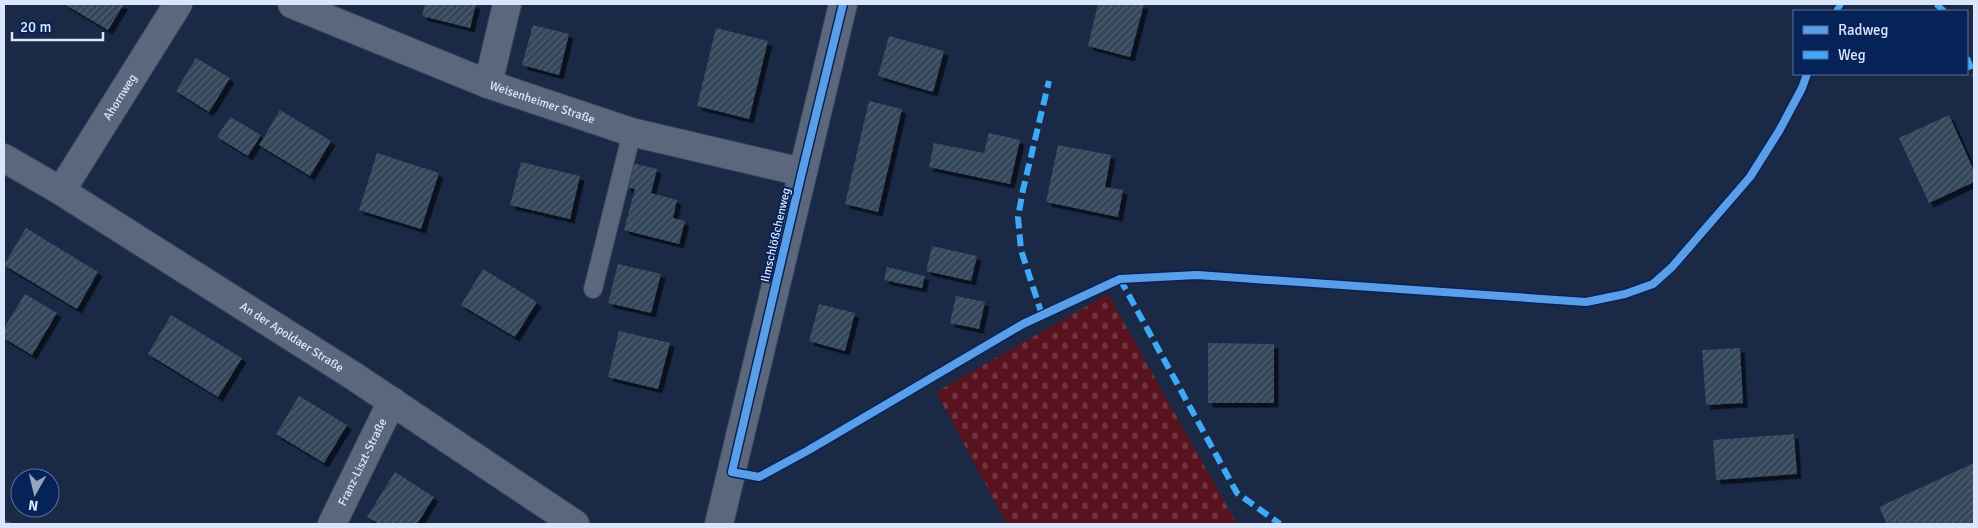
<svg xmlns="http://www.w3.org/2000/svg" width="1978" height="528" font-family="Signika,sans-serif">
	<defs>
		<pattern id="cemetery-stones" width="16" height="16" patternUnits="userSpaceOnUse" patternTransform="scale(1.25)"><rect width="16" height="16" fill="#59131e"/><path d="M2 7V4a2 2 0 0 1 4 0v3zM10 15v-3a2 2 0 0 1 4 0v3z" fill="#703540"/></pattern>
		<pattern id="building-hatch" width="6" height="6" patternUnits="userSpaceOnUse" patternTransform="scale(1.25)"><rect width="6" height="6" fill="#34465a"/><path d="M-1 1l2-2M0 6l6-6M5 7l2-2" fill="none" stroke="#516173"/></pattern>
		<filter id="shadow"><feDropShadow dx="4.5" dy="4.5" stdDeviation="0" flood-color="#0009"/></filter>
	</defs>
	<rect width="100%" height="100%" fill="#192946"/>
	<!-- cemetery -->
	<path fill="url(#cemetery-stones)" d="M1108,294L1237,524H1007L936,392Z"/>
	<!-- building -->
	<path fill="url(#building-hatch)" filter="url(#shadow)" d="M64,4H124L108,30Z
		M425,4H476L470,28L422,16Z
		M1098,4H1144L1130,57L1088,46Z
		M533,25L569,34L559,75L522,65Z
		M716,28L768,41L749,119L697,106Z
		M889,36L944,51L933,92L878,76Z
		M196,58L230,78L209,112L176,91Z
		M869,101L902,109L878,212L845,204Z
		M280,110L331,141L310,176L259,145Z
		M1949,115L1974,171V182L1929,203L1899,138Z
		M230,117L261,135L248,156L217,137Z
		M989,133L1020,140L1010,184L929,167L934,143L984,153Z
		M1058,145L1111,155L1105,187L1123,190L1118,217L1046,202Z
		M377,153L439,173L421,229L359,210Z
		M521,162L580,176L570,219L510,205Z
		M632,163L657,169L651,193L677,200L673,218L685,221L679,244L624,230L635,189L626,187Z
		M26,228L98,272L77,309L4,265Z
		M932,246L977,256L971,281L926,271Z
		M618,264L661,274L651,313L608,303Z
		M887,267L925,276L922,288L884,280Z
		M483,269L537,302L515,337L461,305Z
		M25,294L57,313L32,355L4,338V328Z
		M956,296L985,302L979,329L950,323Z
		M819,304L855,313L845,351L809,341Z
		M171,315L242,358L218,397L148,354Z
		M619,331L670,343L658,389L608,377Z
		M1208,343L1274,344V403H1208Z
		M1740,348L1743,403L1706,405L1702,350Z
		M299,396L347,425L324,463L276,434Z
		M1794,434L1797,474L1716,480L1713,440Z
		M1974,463V524H1887L1879,507Z
		M395,472L434,497L417,524H379L367,517Z
		M4,519L13,524H4Z"/>
	<g fill="none" stroke-linecap="round" stroke-linejoin="round">
		<!-- lane casing -->
		<g stroke="#394359" stroke-width="20">
			<path id="lane" d="M593,289L632,132"/>
		</g>
		<!-- street casing -->
		<g stroke="#394359" stroke-width="30">
			<g id="street">
				<path id="s1" d="M292,4L488,84L631,132L802,172"/>
				<path d="M488,84L507,4"/>
				<path id="s2" d="M61,191L178,4"/>
				<path id="s3" d="M332,524L392,401"/>
				<path d="M719,524L843,4"/>
			</g>
		</g>
		<!-- secondary casing -->
		<g stroke="#394359" stroke-width="30">
			<g id="secondary">
				<path id="s4" d="M4,158L61,191L352,375L575,524"/>
			</g>
		</g>
		<!-- lane -->
		<use href="#lane" stroke="#5b677d" stroke-width="18"/>
		<!-- street -->
		<use href="#street" stroke="#5b677d" stroke-width="28"/>
		<!-- secondary -->
		<use href="#secondary" stroke="#5b677d" stroke-width="28"/>
		<!-- quiet -->
		<path stroke="#3fa9f5" stroke-width="6" stroke-dasharray="12 6" stroke-linecap="butt" d="M1936,4L1944,11
			M1836,11L1841,4
			M1967,58L1974,75
			M1120,279L1237,493L1280,524
			M1042,315L1021,250L1018,217L1023,190L1049,81"/>
		<!-- cycleway casing -->
		<g stroke="#062359" stroke-width="11">
			<path id="cycleway" d="M843,4L802,172L732,472L759,477L807,451L1023,324L1120,279L1197,275L1586,302L1625,294L1653,284L1672,267L1750,177L1779,131L1802,88L1807,74"/>
		</g>
		<!-- cycleway -->
		<use href="#cycleway" stroke="#5a9eea" stroke-width="8"/>
	</g>
	<g text-anchor="middle" dominant-baseline="central" stroke-width="4" stroke-linejoin="round" paint-order="stroke">
		<!-- street labels -->
		<g font-size="12" fill="#dae6fb" stroke="#062359">
			<text stroke="none"><textPath href="#s2" startOffset="111">Ahornweg</textPath></text>
			<text stroke="none"><textPath href="#s1" startOffset="269">Weisenheimer Straße</textPath></text>
			<text transform="translate(776 235) rotate(-77)">Ilmschlößchenweg</text>
			<text stroke="none"><textPath href="#s4" startOffset="339">An der Apoldaer Straße</textPath></text>
			<text stroke="none"><textPath href="#s3" startOffset="69">Franz-Liszt-Straße</textPath></text>
		</g>
	</g>
	<!-- border -->
	<rect width="1978" height="528" fill="none" stroke="#dae6fb" stroke-width="10"/>
	<!-- legend -->
	<rect x="1793" y="10" width="175" height="65" fill="#062359" stroke="#5b719a"/>
	<rect x="1803" y="26" width="25" height="8" fill="#5a9eea" stroke="#5b719a"/>
	<text x="1838" y="35" font-size="15" fill="#dae6fb">Radweg</text>
	<rect x="1803" y="51" width="25" height="8" fill="#3fa9f5" stroke="#5b719a"/>
	<text x="1838" y="60" font-size="15" fill="#dae6fb">Weg</text>
	<!-- north arrow -->
	<g transform="translate(35 493) rotate(188)"><circle r="24" fill="#062359" stroke="#5b719a"/>
	<path d="M0-4L9 19L0 12L-9 19Z" fill="#96a4bc"/>
	<text y="-8" font-size="14" font-weight="bold" text-anchor="middle" fill="#dae6fb">N</text>
	</g>
	<!-- scale -->
	<path d="M12 32v8h91v-8" fill="none" stroke="#dae6fb" stroke-width="2.5"/>
	<text x="20" y="32" font-size="15" fill="#dae6fb" stroke="#062359" stroke-width="4" paint-order="stroke">20 m</text>
</svg>
